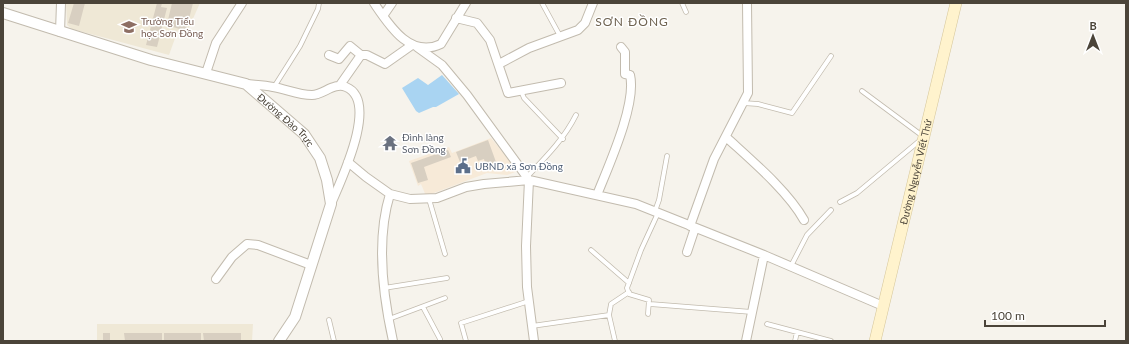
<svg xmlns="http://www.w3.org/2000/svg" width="1129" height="344" font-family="Lato,sans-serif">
	<rect width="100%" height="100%" fill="#f6f3ec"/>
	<!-- commercial -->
	<path fill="#f7ead8" d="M491,138L518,171L507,175L487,173L426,196L421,184L418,186L409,161L449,147L452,153Z"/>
	<!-- education -->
	<path fill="#efe8d6" d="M66,3H200L187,32L178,30L169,55L72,29L67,25Z
		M97,324H253L252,341H97Z"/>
	<!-- water -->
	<path fill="#a9d4f2" d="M442,75L459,94L436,107H433L419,113L416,111L402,88L418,78L428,85Z"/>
	<!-- building -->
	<path fill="#d8cfc1" d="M74,3H85L79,26L68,23Z
		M157,3H162L161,7L167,8L157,47L146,45Z
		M172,3H193L186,31L170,26L171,21L168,20Z
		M488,140L496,162L486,166L484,159L478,161L476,156L460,162L456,152Z
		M448,150L451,157L424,167L428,180L418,183L411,163Z
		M103,333H110V341H103Z
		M124,333H162V341H125Z
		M164,333H201V341H164Z
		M203,333H241V341H204Z"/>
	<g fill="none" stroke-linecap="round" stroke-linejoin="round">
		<!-- service casing -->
		<g stroke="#c2bbae" stroke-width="5.5">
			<path id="service" d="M542,3L560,36
				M682,3L686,12
				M274,87L300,46L318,9L319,3
				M521,91L524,98L563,139
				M743,103L758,104L792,113L831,56
				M527,177C546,157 564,139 576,115
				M429,199L445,254
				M840,202L857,193L924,137L862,91
				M655,211L659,200L667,156
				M591,250L629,283
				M791,266L807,235L831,210
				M384,288L447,278
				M650,304L752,312
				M423,307L440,339
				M648,314L649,300L629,294L627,288L641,250L658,213
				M389,319L445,298
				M329,320L334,341
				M767,324L831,341
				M532,326L609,315
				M466,341L461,323L529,301
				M615,341L609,315L611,304L629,292
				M795,341L797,332"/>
		</g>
		<!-- minor casing -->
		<g stroke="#c2bbae" stroke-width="10">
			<path id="minor" d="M374,3C389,25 410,59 441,44L466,3
				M383,16L392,3
				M456,18L477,23L490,40L508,93L561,83
				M60,32L61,3
				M417,47L442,65L467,95L529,180
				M329,55L339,59L350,46L361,55
				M499,64L529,48L578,30L585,23L593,3
				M206,73L216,43L242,3
				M246,84C255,85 264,85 273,87C286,89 298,95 312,95C323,95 334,82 346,87C380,101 340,182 331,204
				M340,85L361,55H367L385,64L412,45
				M726,137C751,160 788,191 804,220
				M348,162L366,177L390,194L410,199L437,198L466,187L484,184L529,180L636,204L764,255L883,306
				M529,180L526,246L527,287L534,341
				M390,194C376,239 383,296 393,341
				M597,195C608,167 637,104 630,75L625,74V52L621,47
				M690,226L714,159L748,93L747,3
				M687,252L695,228
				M216,279L232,257L247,244L258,245L311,265
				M746,341L764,255"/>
		</g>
		<!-- tertiary casing -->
		<g stroke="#c2bbae" stroke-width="12">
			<g id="tertiary">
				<path id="s1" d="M3,13L151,60L246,84L304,134L320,158L327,180L331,204L295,317L279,341"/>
			</g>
		</g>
		<!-- secondary casing -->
		<g stroke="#d6c79b" stroke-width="12">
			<g id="secondary">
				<path id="s2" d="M875,341L956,3"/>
			</g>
		</g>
		<!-- service -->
		<use href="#service" stroke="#fff" stroke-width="4"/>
		<!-- minor -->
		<use href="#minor" stroke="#fff" stroke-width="8"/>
		<!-- tertiary -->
		<use href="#tertiary" stroke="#fff" stroke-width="10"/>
		<!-- secondary -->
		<use href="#secondary" stroke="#fff3cd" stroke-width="11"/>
	</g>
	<!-- icons -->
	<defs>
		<g id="school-bare" transform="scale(1.2)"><path d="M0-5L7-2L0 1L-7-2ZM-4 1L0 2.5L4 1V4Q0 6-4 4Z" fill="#8d6e63" stroke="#fff" stroke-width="2.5" paint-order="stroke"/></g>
		<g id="temple-bare" transform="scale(1.2)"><path d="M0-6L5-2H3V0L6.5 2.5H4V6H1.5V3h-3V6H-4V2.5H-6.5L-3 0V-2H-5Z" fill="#6b7280" stroke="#fff" stroke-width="2.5" paint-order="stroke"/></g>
		<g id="civic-bare" transform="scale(1.2)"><path d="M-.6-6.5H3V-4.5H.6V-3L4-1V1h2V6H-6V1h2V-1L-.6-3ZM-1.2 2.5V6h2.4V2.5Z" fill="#5c6f8a" stroke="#fff" stroke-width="2.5" paint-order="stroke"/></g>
	</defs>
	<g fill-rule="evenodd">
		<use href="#school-bare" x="129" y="27"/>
		<use href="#temple-bare" x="390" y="143"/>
		<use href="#civic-bare" x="463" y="166"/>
	</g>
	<g text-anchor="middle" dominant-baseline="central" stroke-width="3" stroke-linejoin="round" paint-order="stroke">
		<!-- education labels -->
		<g font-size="10" fill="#785e54" stroke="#fff" text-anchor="start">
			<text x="141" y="21">Trường Tiểu<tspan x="141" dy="12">học Sơn Đồng</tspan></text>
		</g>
		<!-- street labels -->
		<g font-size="10" fill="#4b4439" stroke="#fff">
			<text stroke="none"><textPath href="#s1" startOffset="307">Đường Đào Trực</textPath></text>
			<text stroke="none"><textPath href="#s2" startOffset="174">Đường Nguyễn Viết Thứ</textPath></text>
		</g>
		<!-- worship labels -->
		<g font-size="10" fill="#5b616d" stroke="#fff" text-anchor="start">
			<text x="402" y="137">Đình làng<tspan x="402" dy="12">Sơn Đồng</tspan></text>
		</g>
		<!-- service labels -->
		<g font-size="10" fill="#4e5e75" stroke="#fff" text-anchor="start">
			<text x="475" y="166">UBND xã Sơn Đồng</text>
		</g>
		<!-- quarter labels -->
		<g font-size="12" letter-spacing="1" fill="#6e6250" stroke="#fff">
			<text x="632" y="21">SƠN ĐỒNG</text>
		</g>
	</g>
	<!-- border -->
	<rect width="1129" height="344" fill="none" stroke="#4b4439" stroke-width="8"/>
	<!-- north arrow -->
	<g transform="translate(1093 36)" stroke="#ffffff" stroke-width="3" paint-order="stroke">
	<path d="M0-3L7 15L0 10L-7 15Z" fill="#4b4439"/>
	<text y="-6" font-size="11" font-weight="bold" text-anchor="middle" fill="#4b4439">B</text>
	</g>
	<!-- scale -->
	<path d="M985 320v6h120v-6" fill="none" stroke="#4b4439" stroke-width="2"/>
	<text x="991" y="320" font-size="12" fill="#4b4439" stroke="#ffffff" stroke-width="3" paint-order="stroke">100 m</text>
</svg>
